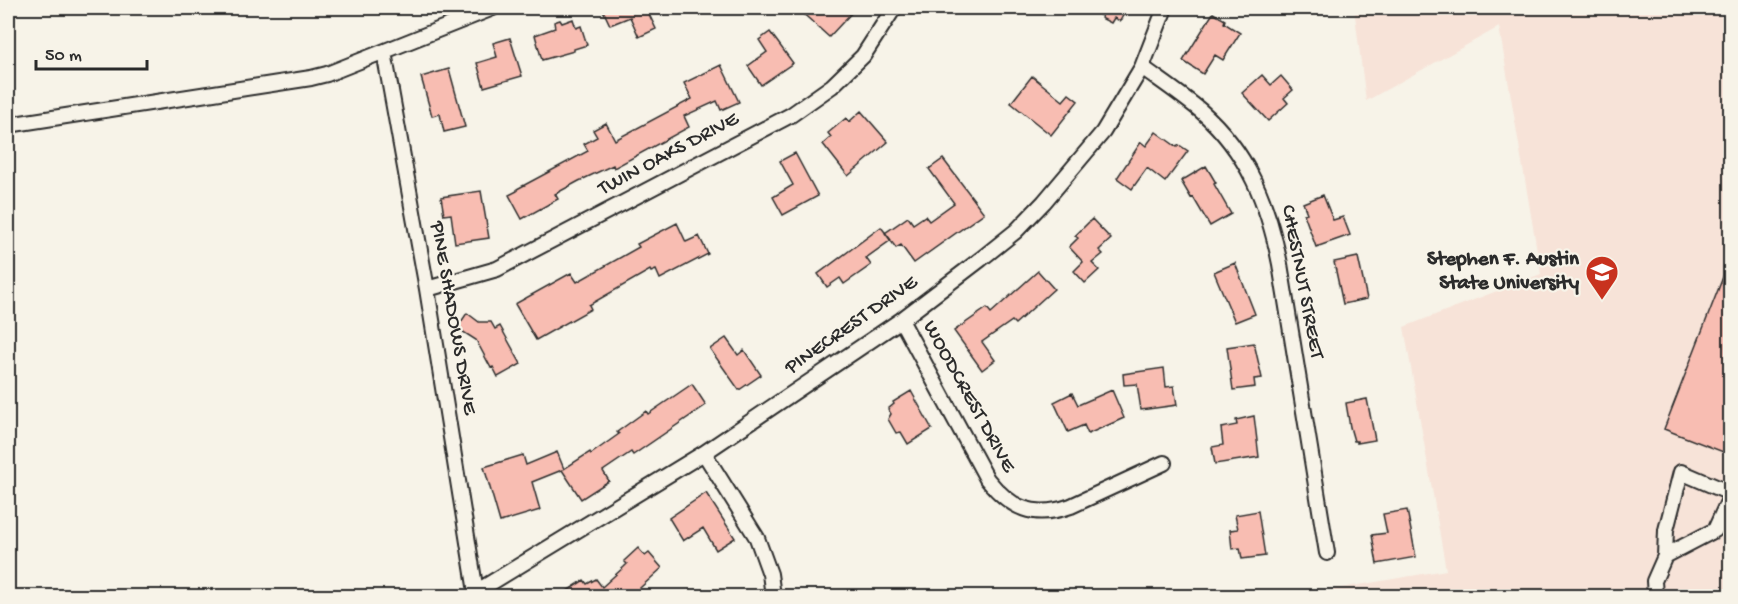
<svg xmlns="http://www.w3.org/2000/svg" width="1738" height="604" font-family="'Gochi Hand',sans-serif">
	<rect width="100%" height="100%" fill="#f7f3e8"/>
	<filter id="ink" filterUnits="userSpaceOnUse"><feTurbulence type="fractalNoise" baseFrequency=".0167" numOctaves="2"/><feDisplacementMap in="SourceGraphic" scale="12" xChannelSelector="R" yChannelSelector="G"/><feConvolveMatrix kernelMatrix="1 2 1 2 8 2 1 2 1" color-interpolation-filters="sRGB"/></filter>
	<g filter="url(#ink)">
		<!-- built -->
		<path fill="#f7e3d8" d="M1354,8H1730V596H1294L1446,570L1404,327L1541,274L1499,27L1366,101Z"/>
		<!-- building -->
		<path fill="#f8bdb2" stroke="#2b2b2b" stroke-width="1.5" d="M602,8H653L647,10L656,29L639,37L630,17L610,25Z
			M797,8H856L829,37Z
			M1084,8H1127L1120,21L1114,18L1111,23L1101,18L1102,16Z
			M1213,13L1225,20L1224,23L1240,33L1223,60L1215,55L1203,74L1183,61Z
			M573,19L576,28L581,26L587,45L574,49V51L542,60L535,35L555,28L554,22L560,20L562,23Z
			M770,32L793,63L761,85L748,66L767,52L759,40Z
			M510,38L522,76L484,87L477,63L497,57L493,43Z
			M721,65L739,102L721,110L717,101L684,116L689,127L614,168L613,165L579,181L555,194L558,199L522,219L509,195L517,191V189L588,151L584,144L597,137L593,130L606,123L615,140L692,99L684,83Z
			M449,69L465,127L444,132L440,114L432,116L421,77Z
			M1262,75L1271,85L1281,76L1293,90L1284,98L1288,103L1268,121L1242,93Z
			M1032,76L1063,101L1069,94L1078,101L1051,135L1011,103Z
			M861,111L888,142L848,176L823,144L831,137L828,133L846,118L849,122Z
			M1156,132L1177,147L1179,145L1188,151L1165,182L1147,168L1132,189L1117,178L1141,142L1146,146Z
			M795,153L818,196L783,215L773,197L793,185L780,161Z
			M943,159L984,213L914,263L901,245L896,248L885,233L908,217L913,224L925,216L929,221L954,203L929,169Z
			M1206,166L1216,183L1214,184L1231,214L1210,226L1193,197L1191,198L1181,181Z
			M481,191L489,238L455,243L451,214L444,215L441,197Z
			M1323,195L1333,220L1343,217L1350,235L1316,247L1304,214L1307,213L1303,203Z
			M1092,219L1111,239L1099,250L1103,254L1092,263L1099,270L1085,283L1074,271L1083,262L1069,247L1078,238L1075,236Z
			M677,223L686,242L699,236L708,254L660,279L656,270L651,272L650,270L589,305L591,309L536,340L515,304L571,273L577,282L639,247L637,244Z
			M881,227L891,240L866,258L871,265L844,284L840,278L827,287L818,274Z
			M1358,257L1367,299L1343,304L1334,262Z
			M1730,259H1731V455L1664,429Z
			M1235,263L1255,314L1235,322L1214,272Z
			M1038,271L1054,289L1015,324L1012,321L982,342L995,360L982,370L954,331L987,308L991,313Z
			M467,313L479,322H491L495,329L500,326L521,364L498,377L493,367L491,368L476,340L457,328Z
			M726,338L738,355L744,350L761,375L739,390L710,349Z
			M1254,343L1262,378L1254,379L1255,387L1233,390L1227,347Z
			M1164,368L1166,387L1174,386L1177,405L1141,410L1137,384L1124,385L1123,374Z
			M692,384L706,405L633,455L631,452L603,471L609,481L581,499L562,470L532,482L540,510L500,522L484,467L523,455L526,465L557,452L564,469L590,452L591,454L619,434L617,432L646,411L648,414Z
			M1112,390L1124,418L1088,434L1084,425L1068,432L1054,402L1072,393L1078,405Z
			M911,391L932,429L908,444L901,432L896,433L888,419L891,414L888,409L894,404L893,402Z
			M1367,399L1375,440L1357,443V441H1354L1350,427L1346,403Z
			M1254,416L1259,457L1215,464L1212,447L1223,445L1221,428L1237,425L1236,420Z
			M706,493L735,538L716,550L703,528L683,541L669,518Z
			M1407,510L1416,557L1377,564L1372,535L1387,533L1383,514Z
			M1258,511L1265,556L1242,559L1240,548L1232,549L1230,530L1238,529L1235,515Z
			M638,548L645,556L649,553L662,568L630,597H558L584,580L587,584L596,579L602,587L624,567L627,564L624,561Z"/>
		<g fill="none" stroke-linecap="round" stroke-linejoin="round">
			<!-- minor casing -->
			<g stroke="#2b2b2b" stroke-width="18">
				<path id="minor" d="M384,52L427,289L476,592L704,453L901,320L981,259L1016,231L1044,202L1103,132L1142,67L1165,8
					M1142,67C1161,81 1182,95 1201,111C1248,152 1268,204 1280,264L1327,553
					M8,125L311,78L327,74L493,8
					M427,289L497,269L791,115L832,86L863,56L894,8
					M901,320L987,479C1011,509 1034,519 1071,506L1164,463
					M704,453L757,538L770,574L773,596
					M1665,556L1715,530L1730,497
					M1655,596L1654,581L1665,556L1666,530L1681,472L1730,493"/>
			</g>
			<!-- minor -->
			<use href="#minor" stroke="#f7f3e8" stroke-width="14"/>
		</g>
	</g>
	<!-- icons -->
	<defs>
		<g id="university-pin" transform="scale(1.725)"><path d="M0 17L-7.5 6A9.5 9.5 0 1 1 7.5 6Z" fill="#c8321e" stroke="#f7f3e8"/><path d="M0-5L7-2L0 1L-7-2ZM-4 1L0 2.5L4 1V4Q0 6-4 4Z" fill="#fff"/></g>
	</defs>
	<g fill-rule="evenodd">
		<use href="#university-pin" x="1602" y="272"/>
	</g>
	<g text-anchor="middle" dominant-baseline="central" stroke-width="4.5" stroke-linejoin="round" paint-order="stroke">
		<!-- street labels -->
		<g font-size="21" fill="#2b2b2b" stroke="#f7f3e8">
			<text transform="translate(669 155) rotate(-28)">TWIN OAKS DRIVE</text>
			<text transform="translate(1301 282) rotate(79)">CHESTNUT STREET</text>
			<text transform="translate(452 318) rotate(80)">PINE SHADOWS DRIVE</text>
			<text transform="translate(852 326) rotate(-35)">PINECREST DRIVE</text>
			<text transform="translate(968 397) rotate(61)">WOODCREST DRIVE</text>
		</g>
		<!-- poi labels -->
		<g font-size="21" font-weight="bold" fill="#2b2b2b" stroke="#f7f3e8" text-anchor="end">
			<text x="1579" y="260">Stephen F. Austin<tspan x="1579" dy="24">State University</tspan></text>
		</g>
	</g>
	<!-- margin -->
	<rect width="1738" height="604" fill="none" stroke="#f7f3e8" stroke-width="30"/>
	<rect x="15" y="15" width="1708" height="574" fill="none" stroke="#2b2b2b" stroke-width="2" filter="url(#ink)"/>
	<!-- scale -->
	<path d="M36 60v9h111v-9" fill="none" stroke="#2b2b2b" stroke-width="3"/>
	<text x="45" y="60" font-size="18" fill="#2b2b2b" stroke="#f7f3e8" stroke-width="4.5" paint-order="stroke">50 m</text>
</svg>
